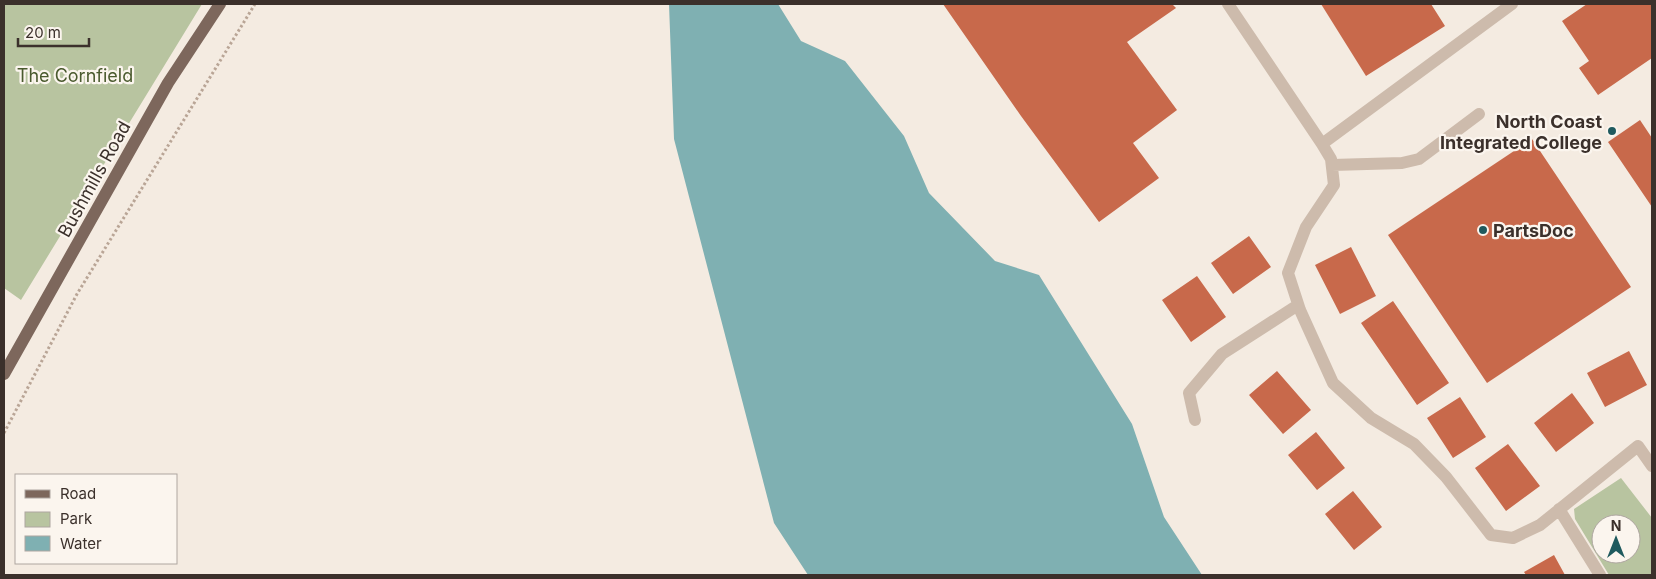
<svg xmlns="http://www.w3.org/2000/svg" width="1656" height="579" font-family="Inter,sans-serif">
	<rect width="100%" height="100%" fill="#f4ebe1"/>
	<!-- green -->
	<path fill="#b8c4a0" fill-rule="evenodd" d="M4,4H202L21,300L4,288Z
		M1621,478L1652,518V575H1609L1575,519L1574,509ZM1601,524H1631V554H1601Z"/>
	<!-- water -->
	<path fill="#7fb0b2" d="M669,4H778L801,41L845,61L904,136L929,193L995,261L1039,275L1132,424L1164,517L1202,575H808L774,523L674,139Z"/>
	<!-- building -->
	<path fill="#c8694b" d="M943,4H1172L1176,8L1127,42L1177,110L1133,143L1159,178L1099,222L1021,116Z
		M1321,4H1431L1445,26L1366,76Z
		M1587,4H1652V58L1598,95L1579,68L1589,61L1562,21Z
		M1640,120L1652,138V207L1608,142Z
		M1532,139L1631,287L1487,383L1388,235Z
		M1249,236L1271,267L1233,294L1211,263Z
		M1351,247L1376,296L1340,314L1315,265Z
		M1197,276L1226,317L1191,342L1162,300Z
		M1393,301L1449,383L1417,405L1361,323Z
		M1629,351L1647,385L1605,407L1587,373Z
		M1277,371L1311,410L1283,434L1249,395Z
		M1572,393L1594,423L1556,452L1534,423Z
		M1460,397L1486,437L1453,458L1427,418Z
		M1316,432L1345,468L1317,490L1288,455Z
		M1508,444L1540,486L1506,511L1475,468Z
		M1353,491L1382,527L1354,550L1325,514Z
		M1554,555L1565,575H1526L1524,572Z"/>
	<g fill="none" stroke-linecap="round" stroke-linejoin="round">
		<!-- path -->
		<path stroke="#b9a596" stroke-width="3" stroke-dasharray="2.5 2.5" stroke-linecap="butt" d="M4,433L77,294L255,4"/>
		<!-- minor -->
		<path stroke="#cdbbac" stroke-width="12" d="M1228,4L1322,144L1512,4
			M1322,144L1331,159L1334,185L1306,227L1288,273L1300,310L1333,383L1371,418L1414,444L1446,477L1491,535L1513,538L1540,525L1638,446L1652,466
			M1332,165L1402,163L1419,159L1479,114
			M1195,420L1189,393L1222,354L1298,305
			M1559,509L1600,575"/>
		<!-- major -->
		<path stroke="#7d675c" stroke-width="12" d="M4,374L168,83L220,4"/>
	</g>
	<!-- markers -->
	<g fill="#1f5a5e" stroke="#fbf5ee" stroke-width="2">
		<circle cx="1612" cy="131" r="5"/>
		<circle cx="1483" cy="230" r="5"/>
	</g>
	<g text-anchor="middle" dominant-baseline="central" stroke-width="4.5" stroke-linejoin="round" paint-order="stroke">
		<!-- park labels -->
		<g font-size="18" fill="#4a5a2e" stroke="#fbf5ee">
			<text x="75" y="75">The Cornfield</text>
		</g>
		<!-- poi labels -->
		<g font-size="18" font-weight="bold" fill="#3b302b" stroke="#fbf5ee" text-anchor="end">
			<text x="1602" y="121">North Coast<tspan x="1602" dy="21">Integrated College</tspan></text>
			<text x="1493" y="230" text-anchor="start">PartsDoc</text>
		</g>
		<!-- street labels -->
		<g font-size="18" fill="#3b302b" stroke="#fbf5ee">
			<text transform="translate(94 179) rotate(-61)">Bushmills Road</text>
		</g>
	</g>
	<!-- border -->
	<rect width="1656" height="579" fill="none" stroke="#3b302b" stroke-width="10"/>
	<!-- legend -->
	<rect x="15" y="474" width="162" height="90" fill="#fbf5ee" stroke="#aea6a0"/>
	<rect x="25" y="490" width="25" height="8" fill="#7d675c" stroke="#aea6a0"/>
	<text x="60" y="499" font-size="15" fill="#3b302b">Road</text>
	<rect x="25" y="512" width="25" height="15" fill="#b8c4a0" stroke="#aea6a0"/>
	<text x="60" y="524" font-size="15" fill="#3b302b">Park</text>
	<rect x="25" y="536" width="25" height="15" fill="#7fb0b2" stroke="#aea6a0"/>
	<text x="60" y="549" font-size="15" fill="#3b302b">Water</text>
	<!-- north arrow -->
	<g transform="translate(1616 539)"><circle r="24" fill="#fbf5ee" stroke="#aea6a0"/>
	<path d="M0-4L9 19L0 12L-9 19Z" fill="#1f5a5e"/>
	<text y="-8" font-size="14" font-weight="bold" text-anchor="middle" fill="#3b302b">N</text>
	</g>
	<!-- scale -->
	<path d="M18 38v8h71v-8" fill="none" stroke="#3b302b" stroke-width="2.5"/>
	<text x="25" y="38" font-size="15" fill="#3b302b" stroke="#fbf5ee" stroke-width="4" paint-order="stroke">20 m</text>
</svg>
